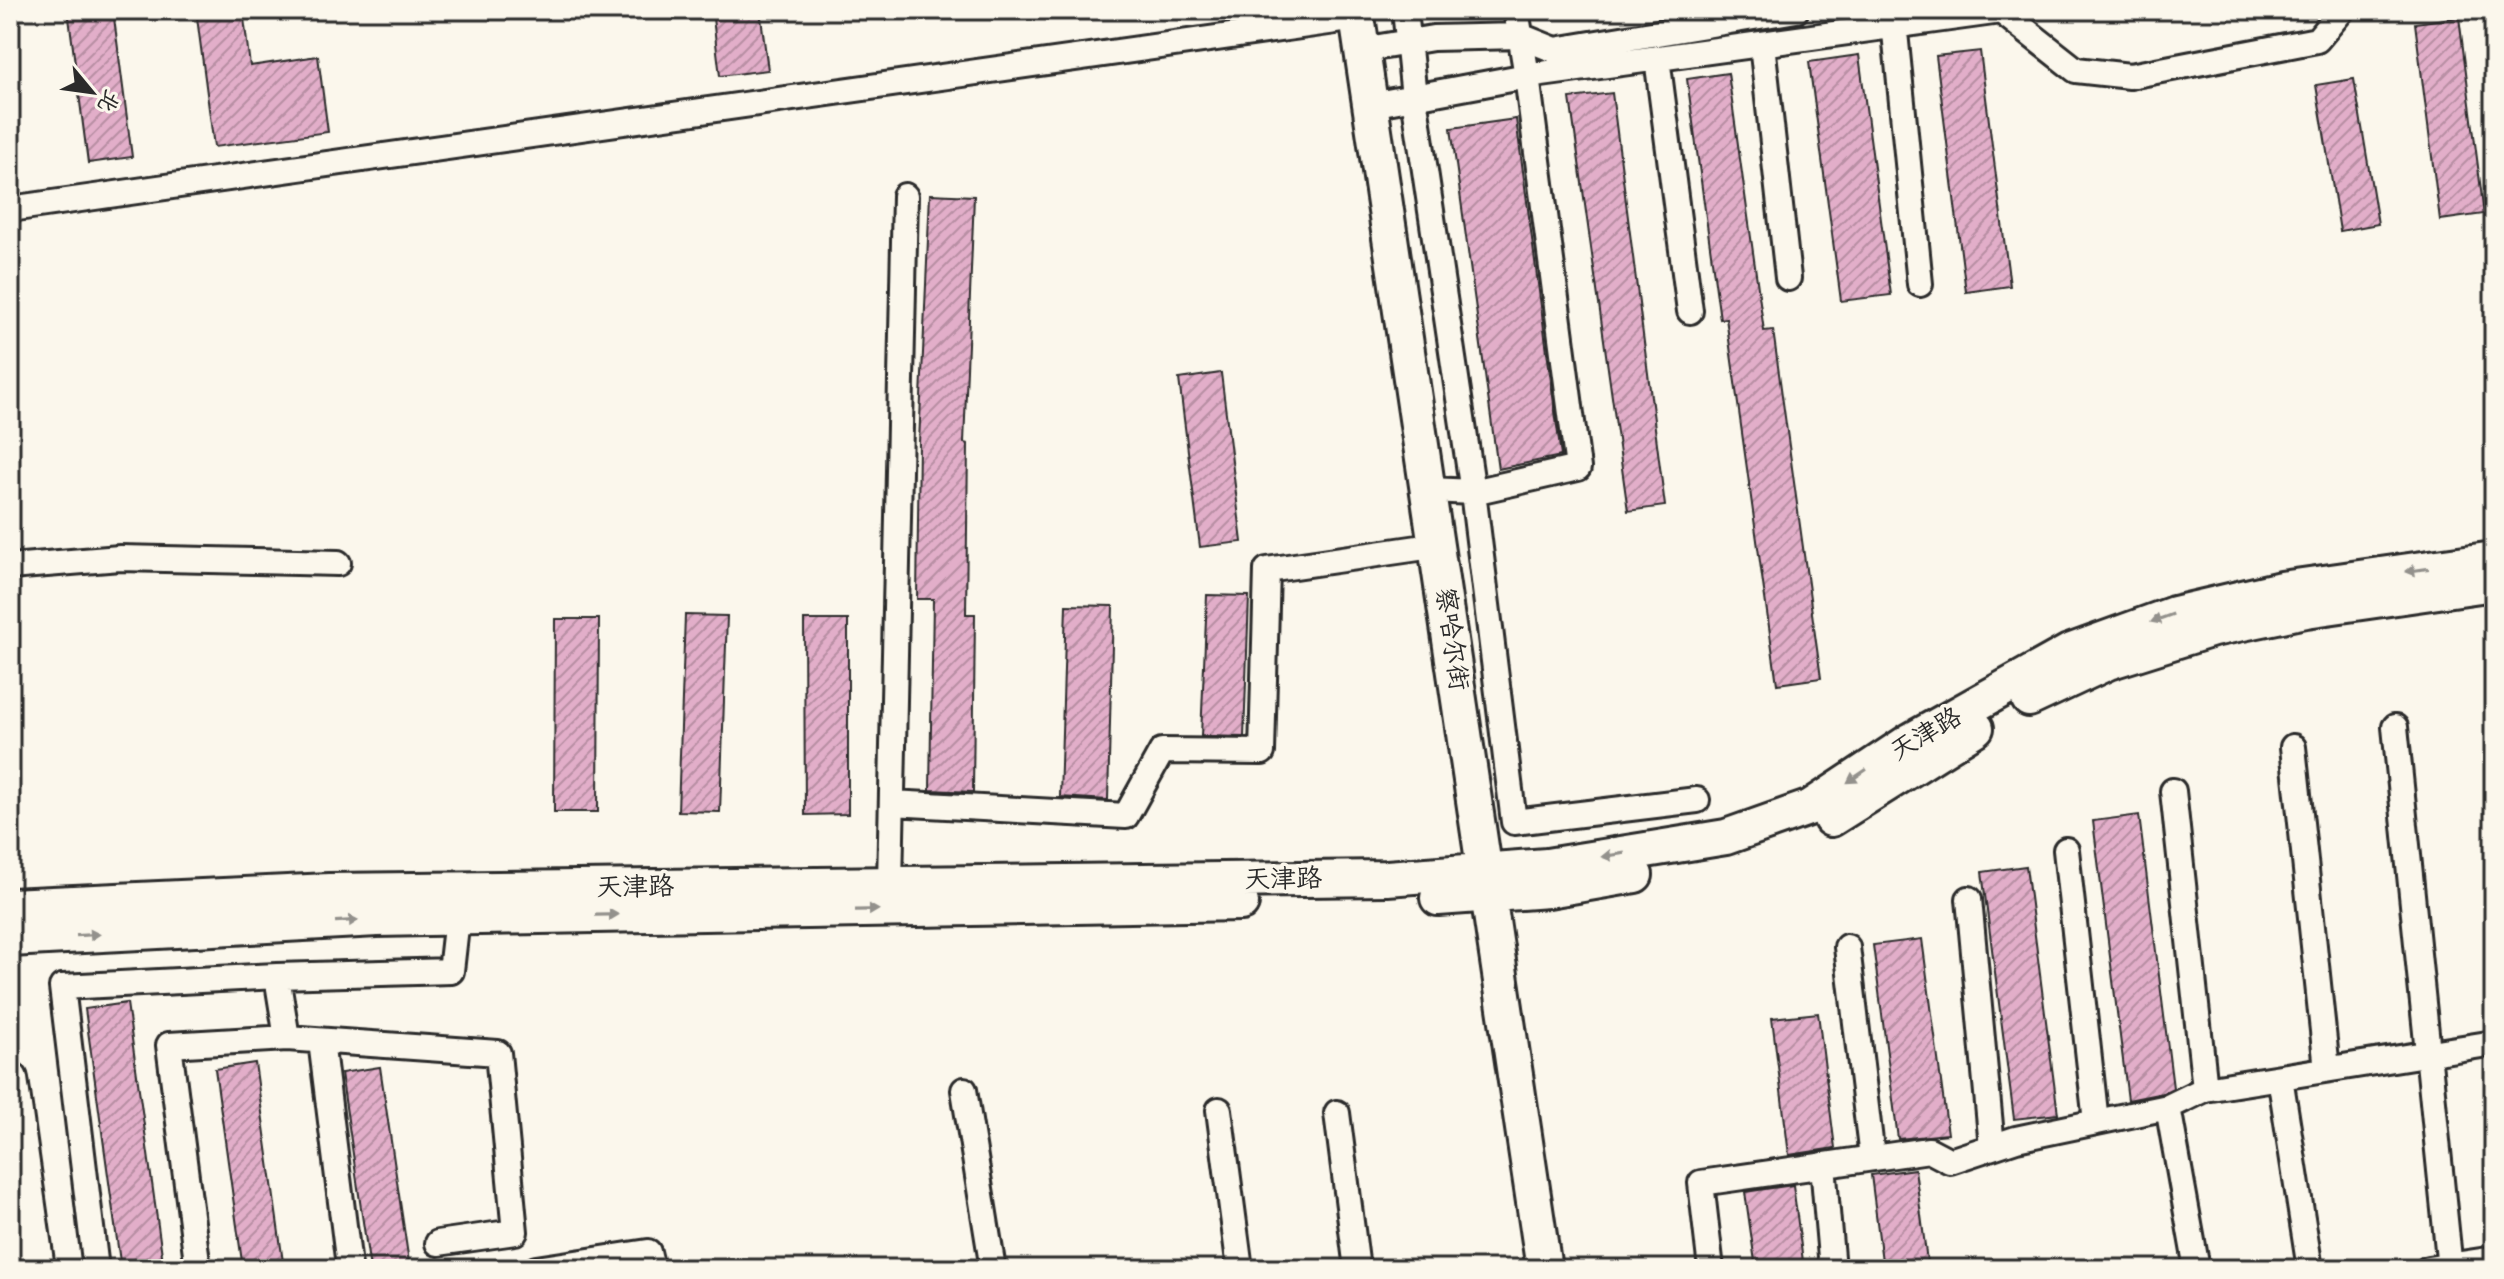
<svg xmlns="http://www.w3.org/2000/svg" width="2504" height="1279" font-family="'Comic Neue','LXGW WenKai TC',sans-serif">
	<defs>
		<pattern id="building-hatch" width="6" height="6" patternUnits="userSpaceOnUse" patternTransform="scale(2)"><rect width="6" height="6" fill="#e2aec9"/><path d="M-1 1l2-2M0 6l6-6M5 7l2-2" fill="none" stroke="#b78ea3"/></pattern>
	</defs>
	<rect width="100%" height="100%" fill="#fbf7ec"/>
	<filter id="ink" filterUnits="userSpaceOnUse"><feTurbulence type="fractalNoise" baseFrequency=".0125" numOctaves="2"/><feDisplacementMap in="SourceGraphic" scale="16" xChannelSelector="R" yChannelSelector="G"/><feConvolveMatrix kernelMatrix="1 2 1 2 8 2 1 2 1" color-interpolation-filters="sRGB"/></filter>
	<g filter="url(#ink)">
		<!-- building -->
		<path fill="url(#building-hatch)" stroke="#2b2b2b" stroke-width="2" d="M68,10H113L132,157L88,163Z
			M196,10H243L250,66L318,56L328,132L214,147Z
			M712,10H760L768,70L720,76Z
			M2459,17L2484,214L2440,220L2415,23Z
			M1980,51L2010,286L1966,292L1936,56Z
			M1859,55L1891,295L1841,301L1809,62Z
			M1728,73L1764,331L1773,330L1821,678L1777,684L1726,318L1720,319L1687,79Z
			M2354,79L2378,224L2340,231L2316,85Z
			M1612,93L1665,506L1628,511L1570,98Z
			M1516,119L1561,456L1498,469L1451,128Z
			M930,194L974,196L964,443L968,444L966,614H975L973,792L930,790L933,599H917L919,443Z
			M1221,373L1242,542L1200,547L1179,379Z
			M1207,595L1249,596L1244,737L1201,736Z
			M1066,605L1113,606L1108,800L1060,797Z
			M685,615L727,616L720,812L678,811Z
			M555,619H599L598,812H554Z
			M804,620H848V814L805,815Z
			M2139,815L2173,1088L2163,1093L2128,1100L2093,821Z
			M2026,866L2058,1114L2014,1119L1982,872Z
			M1922,939L1948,1134L1898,1139L1873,945Z
			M127,1003L164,1269H121L85,1009Z
			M1818,1013L1835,1148L1789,1155L1772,1018Z
			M255,1063L284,1269H243L215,1069Z
			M380,1067L410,1269H370L341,1073Z
			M1915,1169L1928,1269H1883L1871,1175Z
			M1793,1185L1804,1269H1756L1745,1192Z"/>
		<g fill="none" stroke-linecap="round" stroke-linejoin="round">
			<!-- street casing -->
			<g stroke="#2b2b2b" stroke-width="30">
				<path id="street" d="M1405,10L1414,97L1473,492L1514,822L1697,800
					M1893,12L1920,284
					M1762,44L1788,278
					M1362,50L1433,38L1520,36L1555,50L1796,10
					M1657,58L1690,311
					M1371,105L1527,76L2001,11L2076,70L2130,76L2317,40L2342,10
					M10,209L1357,18
					M1430,490L1473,492L1578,468L1527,76L1516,10
					M10,567L120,558L338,563
					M2395,727L2450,1269
					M2293,747L2327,1069
					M2173,791L2205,1089
					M892,803L1126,816L1162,751L1262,752L1267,570L1439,545
					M2066,850L2096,1122
					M890,884L905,196
					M1969,899L1992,1147
					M1847,947L1872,1158
					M287,1038L498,1053L515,1232L438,1243
					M321,1041L349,1266
					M2280,1077L2310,1269
					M964,1090L993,1269
					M2168,1107L2197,1269
					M1219,1110L1240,1269
					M1337,1113L1357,1269
					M1823,1165L1832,1269
					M96,1269L62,987L277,976
					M198,1269L169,1045L287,1038L277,976L451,971L457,918
					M536,1269L648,1252L652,1269
					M1711,1269L1701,1183L1929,1150L1950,1161L2016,1139L2168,1107L2205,1089L2494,1043
					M2428,1269L2494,1259"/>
			</g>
			<!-- secondary casing -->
			<g stroke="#2b2b2b" stroke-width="40">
				<path id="secondary" d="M1356,10C1421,429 1481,849 1544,1269
					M2029,699L2108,662L2213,629L2306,610L2494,583
					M1831,819L1976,728
					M1438,898L1548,890L1635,875
					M10,906L329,891L1387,878L1547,866L1726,837L1811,807L1912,740L2069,652L2174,614L2281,589L2494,559
					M10,939L377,919L1241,903
					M10,1079L37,1269"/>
			</g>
			<!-- street -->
			<use href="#street" stroke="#fbf7ec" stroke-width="24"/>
			<!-- secondary -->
			<use href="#secondary" stroke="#fbf7ec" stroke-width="34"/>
		</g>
		<!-- one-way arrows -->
		<defs><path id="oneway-solid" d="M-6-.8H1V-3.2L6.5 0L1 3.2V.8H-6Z" transform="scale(2)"/></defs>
		<g fill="#93918c">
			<use href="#oneway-solid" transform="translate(2417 570) rotate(172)"/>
			<use href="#oneway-solid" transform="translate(2162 618) rotate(160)"/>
			<use href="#oneway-solid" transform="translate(1857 776) rotate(146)"/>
			<use href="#oneway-solid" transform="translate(1613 855) rotate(171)"/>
			<use href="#oneway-solid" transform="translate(867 910) rotate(-1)"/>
			<use href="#oneway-solid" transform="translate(607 915) rotate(-1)"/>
			<use href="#oneway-solid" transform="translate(347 921) rotate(-3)"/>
			<use href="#oneway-solid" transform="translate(88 935) rotate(-3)"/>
		</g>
	</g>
	<g text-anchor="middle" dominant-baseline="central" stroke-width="7" stroke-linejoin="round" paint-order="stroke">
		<!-- street labels -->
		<g font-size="26" fill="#2b2b2b" stroke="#fbf7ec">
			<text transform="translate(1452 639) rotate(82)">察哈尔街</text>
			<text transform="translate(1926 734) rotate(-31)">天津路</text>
			<text transform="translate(1283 879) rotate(-1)">天津路</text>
			<text transform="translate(635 887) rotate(-1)">天津路</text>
		</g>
	</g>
	<!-- margin -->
	<rect width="2504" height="1279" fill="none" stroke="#fbf7ec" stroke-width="40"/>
	<rect x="20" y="20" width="2464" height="1239" fill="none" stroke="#2b2b2b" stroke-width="3" filter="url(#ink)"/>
	<!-- north arrow -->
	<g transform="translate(92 92) rotate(119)" stroke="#fbf7ec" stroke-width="6" paint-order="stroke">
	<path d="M0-6L14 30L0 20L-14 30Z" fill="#2b2b2b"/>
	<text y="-12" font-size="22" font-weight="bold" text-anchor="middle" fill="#2b2b2b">北</text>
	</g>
</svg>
